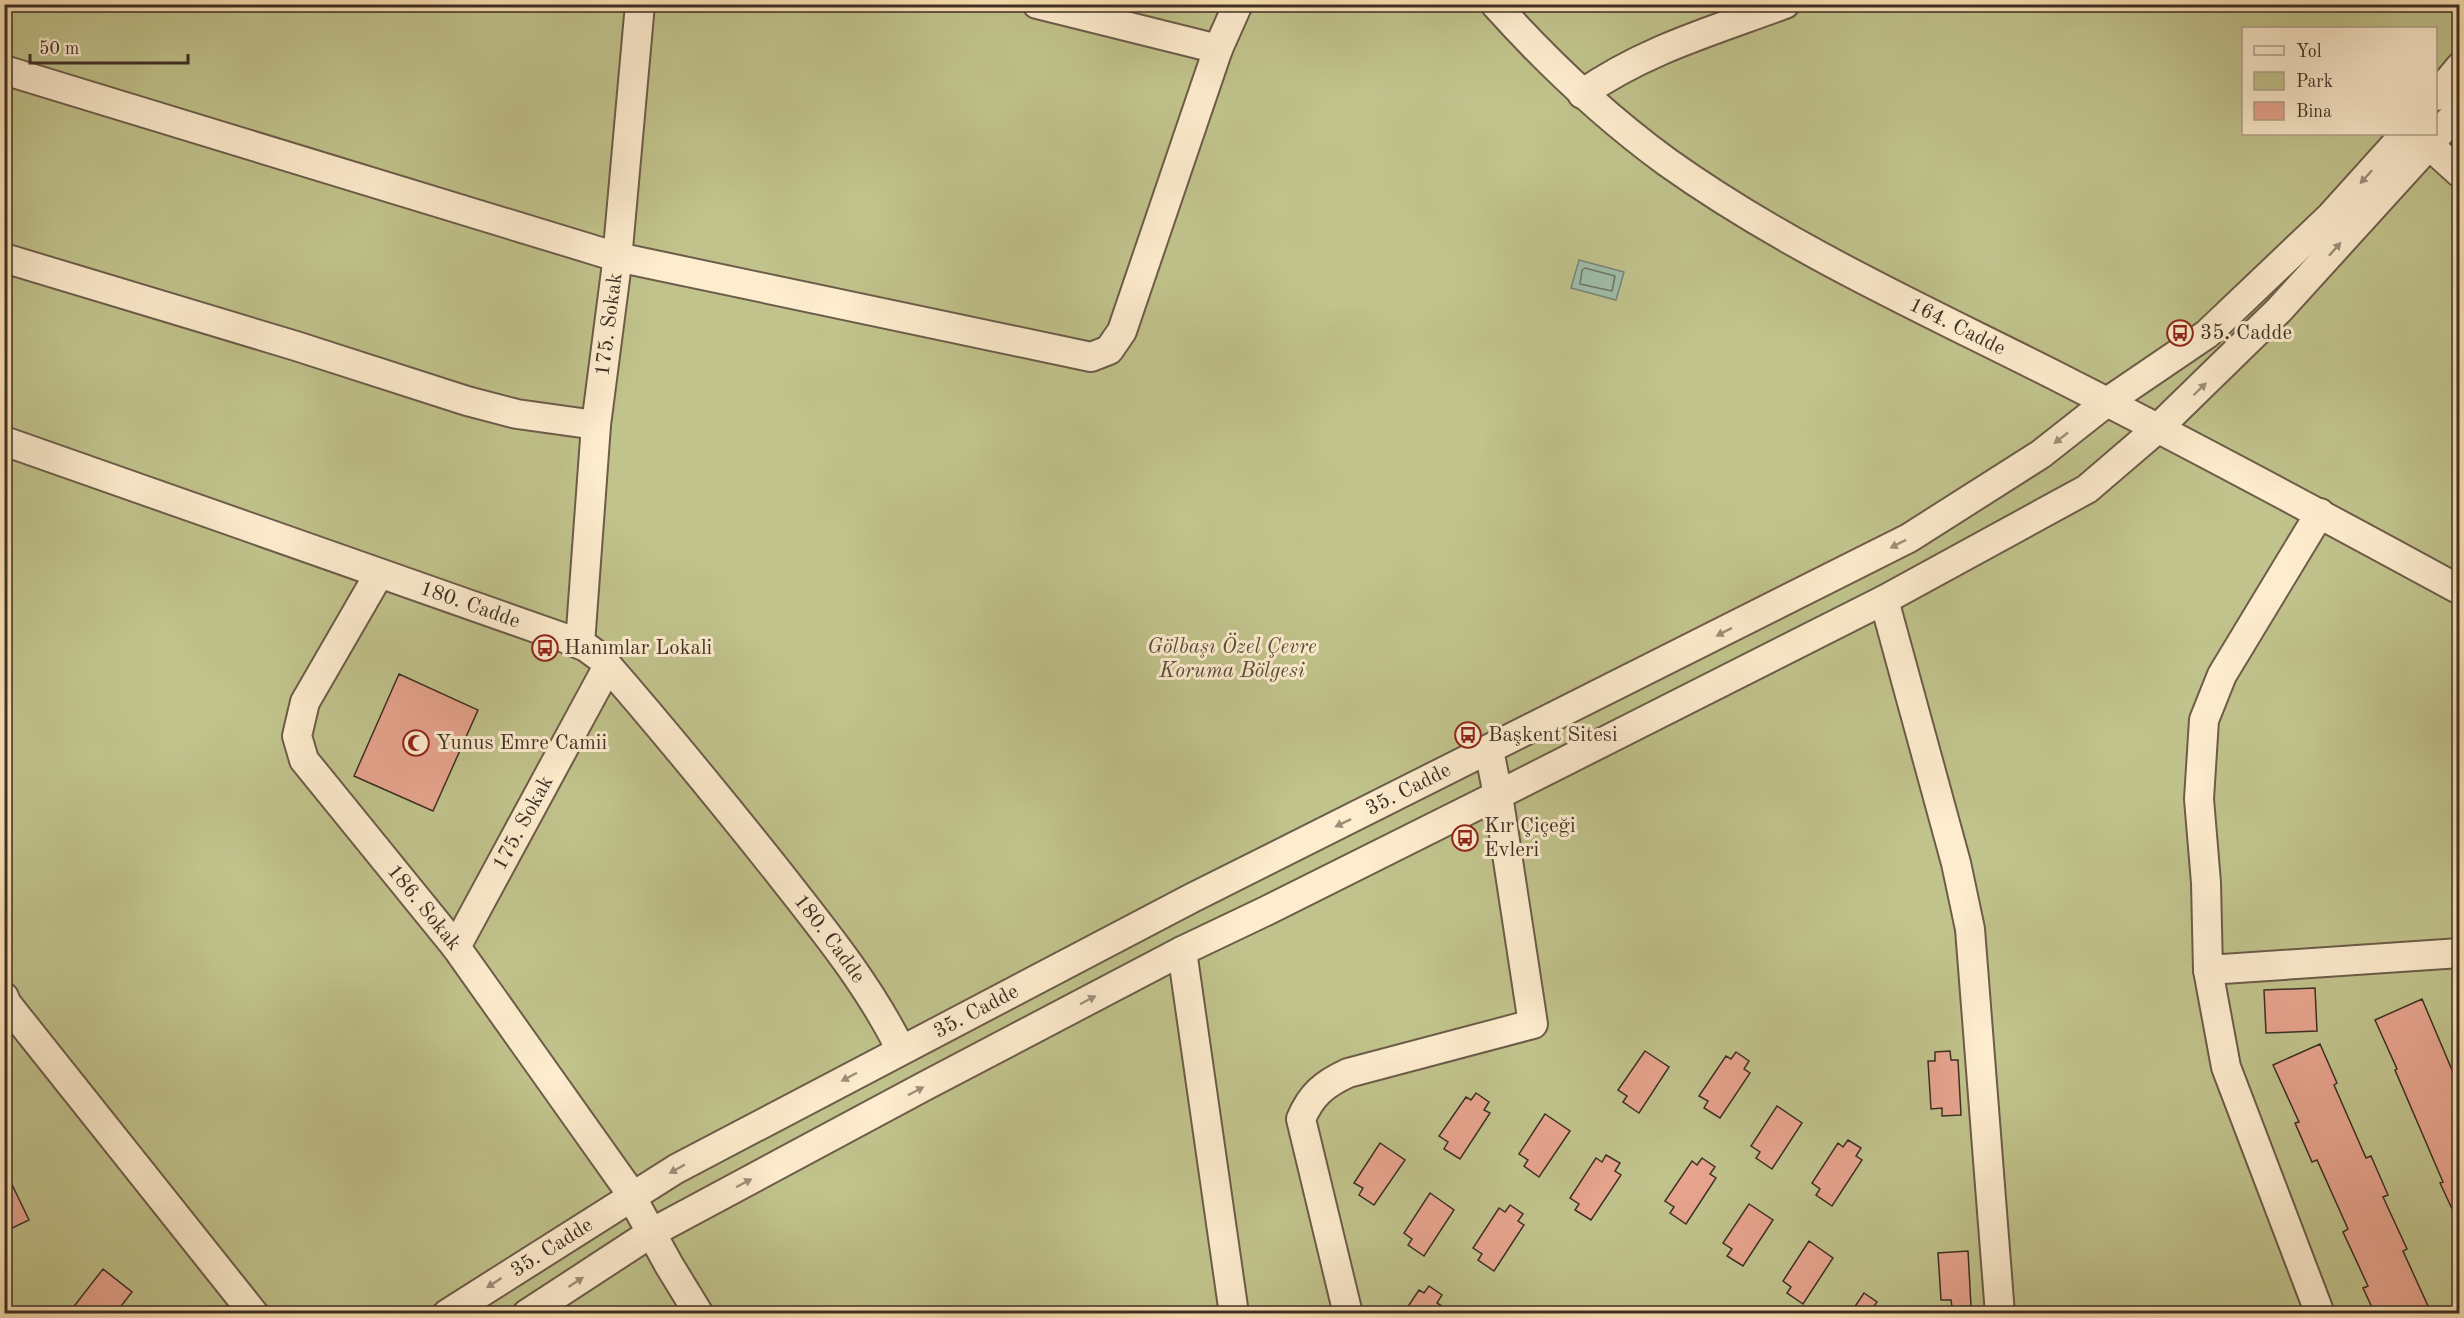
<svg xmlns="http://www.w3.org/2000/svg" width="2464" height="1318" font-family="'Old Standard TT',serif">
	<rect width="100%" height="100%" fill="#fce2b4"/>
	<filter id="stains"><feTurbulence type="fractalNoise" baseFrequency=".00333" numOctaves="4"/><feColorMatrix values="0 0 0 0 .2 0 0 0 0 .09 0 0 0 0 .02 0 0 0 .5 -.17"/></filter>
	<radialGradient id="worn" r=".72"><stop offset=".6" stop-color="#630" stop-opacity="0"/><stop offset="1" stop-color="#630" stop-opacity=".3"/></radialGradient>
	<!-- green -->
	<path fill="#c1c38c" stroke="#7f7958" stroke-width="1.5" fill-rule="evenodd" d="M5,5H2459V1313H5ZM2244,28H2436V134H2244Z"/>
	<!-- water -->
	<path fill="#9fbeac" stroke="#788576" stroke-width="1.5" d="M1579,260L1624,272L1616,300L1571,288Z"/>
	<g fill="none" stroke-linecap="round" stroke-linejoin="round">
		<!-- shore -->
		<path stroke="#6e7668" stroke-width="1.5" d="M1585,268L1615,276L1612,291L1580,284L1582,270Z"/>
	</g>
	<!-- building -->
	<path fill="#e7a48e" stroke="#3d2f25" stroke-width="1.5" d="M399,674L478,710L433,811L354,776Z
		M2315,988L2317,1031L2266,1033L2264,990Z
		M2422,999L2460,1089V1226L2440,1183L2443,1182L2395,1070L2397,1069L2375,1020Z
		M2320,1044L2337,1083L2334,1085L2366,1158L2371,1156L2388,1195L2383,1197L2407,1249L2403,1251L2428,1306L2412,1314H2375L2363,1288L2368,1286L2343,1232L2348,1229L2317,1160L2312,1162L2295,1123L2299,1122L2273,1065Z
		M1645,1051L1669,1067L1639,1113L1623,1102L1627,1096L1618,1090Z
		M1950,1051L1951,1060H1958L1961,1115L1942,1116V1108L1931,1109L1928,1061H1935V1052Z
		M1736,1052L1749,1061L1744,1069L1750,1073L1720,1118L1704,1108L1708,1101L1699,1096L1726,1056L1731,1059Z
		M1476,1093L1489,1102L1484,1110L1490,1113L1460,1159L1444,1149L1448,1142L1439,1136L1466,1097L1471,1100Z
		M1777,1106L1802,1123L1772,1169L1756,1158L1760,1152L1751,1146Z
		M1545,1114L1570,1131L1539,1177L1524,1166L1528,1160L1519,1154Z
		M1848,1140L1861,1148L1856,1156L1862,1160L1832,1206L1816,1195L1820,1189L1812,1183L1838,1143L1843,1147Z
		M1380,1143L1405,1160L1374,1205L1359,1195L1363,1188L1354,1183Z
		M1606,1155L1620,1163L1615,1171L1621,1175L1591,1220L1575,1210L1579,1204L1570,1198L1596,1158L1602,1162Z
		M1702,1158L1715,1167L1710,1174L1716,1178L1686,1224L1670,1213L1674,1207L1665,1201L1692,1161L1697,1165Z
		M4,1168L29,1220L4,1232Z
		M1430,1193L1454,1210L1424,1256L1408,1245L1412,1239L1404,1233Z
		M1749,1204L1773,1220L1743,1266L1727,1256L1732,1249L1723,1243Z
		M1510,1205L1523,1214L1518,1221L1524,1225L1494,1271L1478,1260L1482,1254L1473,1248L1499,1208L1505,1212Z
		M1809,1241L1833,1258L1803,1304L1787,1293L1791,1287L1783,1281Z
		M1968,1251L1971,1306L1952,1307L1951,1300H1941L1938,1253Z
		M103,1269L132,1292L115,1314H68Z
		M1429,1286L1442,1295L1437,1303L1454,1314H1403L1419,1290L1424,1293Z
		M1864,1293L1877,1302L1869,1314H1850Z"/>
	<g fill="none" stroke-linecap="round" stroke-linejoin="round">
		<!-- minor casing -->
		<g stroke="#6d5c49" stroke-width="32">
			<g id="minor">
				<path d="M1037,4L1218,49"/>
				<path id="s1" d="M1495,4C1547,62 1604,116 1667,162C1789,249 1928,311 2062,379C2196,447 2328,518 2460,590"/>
				<path d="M4,70L617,257L1091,357L1109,350L1122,331L1218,49L1238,4"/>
				<path d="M1582,94C1644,50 1715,30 1785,4"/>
				<path d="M2436,96L2460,67"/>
				<path d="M2429,145L2460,173"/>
				<path d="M4,258L296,346L467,401L517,414L596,425"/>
				<path id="s2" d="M4,441L567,639L586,647L601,658C662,728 721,800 779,873C823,929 869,985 901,1050"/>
				<path d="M2320,513L2222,675L2204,720L2199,799L2206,883L2208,970L2226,1067L2320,1314"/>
				<path id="s3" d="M379,574L305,702L297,736L304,760L456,947L625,1185L669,1265L699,1314"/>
				<path d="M1884,600L1956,863L1970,929L2000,1314"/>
				<path id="s4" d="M580,644L596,425L616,271L640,4"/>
				<path id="s5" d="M456,947L608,666"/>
				<path d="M1182,951L1234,1314"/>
				<path d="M2208,970L2460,953"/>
				<path d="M4,997L7,1004L254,1314"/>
				<path id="s6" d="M447,1314L676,1169L1192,898L1909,538L2041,454L2107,402L2207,334L2331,216L2405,134"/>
				<path d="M527,1314L651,1233L923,1087L1182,951L1266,911L1498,795L1884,600L2087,489L2157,429L2279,310L2429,145L2460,109"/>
				<path d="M1348,1314L1301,1119C1311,1095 1324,1084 1348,1073L1533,1024L1498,795L1489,750"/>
			</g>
		</g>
		<!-- minor -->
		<use href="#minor" stroke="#fdecce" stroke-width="28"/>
	</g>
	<!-- one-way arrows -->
	<defs><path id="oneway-solid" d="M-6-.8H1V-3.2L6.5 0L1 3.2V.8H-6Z" transform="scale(1.5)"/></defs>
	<g fill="#9d8e7a">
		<use href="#oneway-solid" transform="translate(2366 177) rotate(132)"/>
		<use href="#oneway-solid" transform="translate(2335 249) rotate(-48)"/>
		<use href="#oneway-solid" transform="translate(2200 389) rotate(-44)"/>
		<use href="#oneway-solid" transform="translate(2061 438) rotate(142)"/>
		<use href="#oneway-solid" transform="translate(1898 544) rotate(153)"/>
		<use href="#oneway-solid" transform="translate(1724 632) rotate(153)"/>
		<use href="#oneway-solid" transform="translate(1343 823) rotate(154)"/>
		<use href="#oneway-solid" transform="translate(1088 1000) rotate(-28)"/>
		<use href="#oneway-solid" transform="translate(849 1077) rotate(152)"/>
		<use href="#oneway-solid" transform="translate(916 1091) rotate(-28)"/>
		<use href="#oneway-solid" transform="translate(677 1169) rotate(151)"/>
		<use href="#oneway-solid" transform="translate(744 1183) rotate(-28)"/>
		<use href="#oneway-solid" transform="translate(576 1282) rotate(-33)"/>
		<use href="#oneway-solid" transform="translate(494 1283) rotate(147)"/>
	</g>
	<!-- icons -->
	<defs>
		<g id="bus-ring" transform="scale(1.35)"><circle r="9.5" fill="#fdecce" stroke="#8f2418" stroke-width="1.5"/><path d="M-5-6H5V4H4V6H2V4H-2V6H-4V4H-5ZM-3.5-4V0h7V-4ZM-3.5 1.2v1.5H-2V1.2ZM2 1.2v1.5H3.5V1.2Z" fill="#8f2418"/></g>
		<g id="mosque-ring" transform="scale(1.35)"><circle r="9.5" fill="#fdecce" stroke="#8f2418" stroke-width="1.5"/><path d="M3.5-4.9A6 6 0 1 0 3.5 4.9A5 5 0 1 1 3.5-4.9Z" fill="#8f2418"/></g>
	</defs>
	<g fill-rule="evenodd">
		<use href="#bus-ring" x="2180" y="333"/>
		<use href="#bus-ring" x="545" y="648"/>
		<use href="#bus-ring" x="1468" y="735"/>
		<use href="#mosque-ring" x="416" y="743"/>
		<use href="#bus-ring" x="1465" y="838"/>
	</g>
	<g text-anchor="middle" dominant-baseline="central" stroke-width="6" stroke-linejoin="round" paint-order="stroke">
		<!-- street labels -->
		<g font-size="21" fill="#3d2f25" stroke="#fdecce">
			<text stroke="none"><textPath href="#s4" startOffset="321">175. Sokak</textPath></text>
			<text stroke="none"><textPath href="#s1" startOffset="568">164. Cadde</textPath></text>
			<text stroke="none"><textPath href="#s2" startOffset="494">180. Cadde</textPath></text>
			<text stroke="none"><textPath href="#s6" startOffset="1096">35. Cadde</textPath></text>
			<text stroke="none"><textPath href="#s5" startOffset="141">175. Sokak</textPath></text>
			<text stroke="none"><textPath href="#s3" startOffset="398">186. Sokak</textPath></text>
			<text stroke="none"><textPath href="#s2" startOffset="998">180. Cadde</textPath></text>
			<text stroke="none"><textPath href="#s6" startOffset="610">35. Cadde</textPath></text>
			<text stroke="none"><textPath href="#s6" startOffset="124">35. Cadde</textPath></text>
		</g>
		<!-- poi labels -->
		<g font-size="21" fill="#3d2f25" stroke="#fdecce" text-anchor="start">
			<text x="2200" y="333">35. Cadde</text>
			<text x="564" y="648">Hanımlar Lokali</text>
			<text x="1488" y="735">Başkent Sitesi</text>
			<text x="436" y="743">Yunus Emre Camii</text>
			<text x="1484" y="826">Kır Çiçeği<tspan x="1484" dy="24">Evleri</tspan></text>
		</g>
		<!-- park labels -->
		<g font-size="21" font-style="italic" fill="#574d3a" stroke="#fdecce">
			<text x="1232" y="647">Gölbaşı Özel Çevre<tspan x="1232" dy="24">Koruma Bölgesi</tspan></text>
		</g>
	</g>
	<!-- margin -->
	<rect width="2464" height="1318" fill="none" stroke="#fce2b4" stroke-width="24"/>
	<rect x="6" y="6" width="2452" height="1306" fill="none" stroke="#3d2f25" stroke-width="3"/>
	<rect x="12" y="12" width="2440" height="1294" fill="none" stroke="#3d2f25" stroke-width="1.5"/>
	<!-- legend -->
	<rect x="2242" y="27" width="195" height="108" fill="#fdecce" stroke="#b0a08a" stroke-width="1.5"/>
	<rect x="2254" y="46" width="30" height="9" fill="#fdecce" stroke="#b0a08a" stroke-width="1.5"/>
	<text x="2296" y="57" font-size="18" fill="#3d2f25">Yol</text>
	<rect x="2254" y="72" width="30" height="18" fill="#c1c38c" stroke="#b0a08a" stroke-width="1.5"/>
	<text x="2296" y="87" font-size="18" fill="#3d2f25">Park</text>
	<rect x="2254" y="102" width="30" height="18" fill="#e7a48e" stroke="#b0a08a" stroke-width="1.5"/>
	<text x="2296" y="117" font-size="18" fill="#3d2f25">Bina</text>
	<!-- scale -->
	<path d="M30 54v9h158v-9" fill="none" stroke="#3d2f25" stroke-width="3"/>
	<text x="39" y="54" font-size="18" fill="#3d2f25" stroke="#fdecce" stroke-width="4.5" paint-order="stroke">50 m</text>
	<rect width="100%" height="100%" filter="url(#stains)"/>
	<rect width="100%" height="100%" fill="url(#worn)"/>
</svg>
